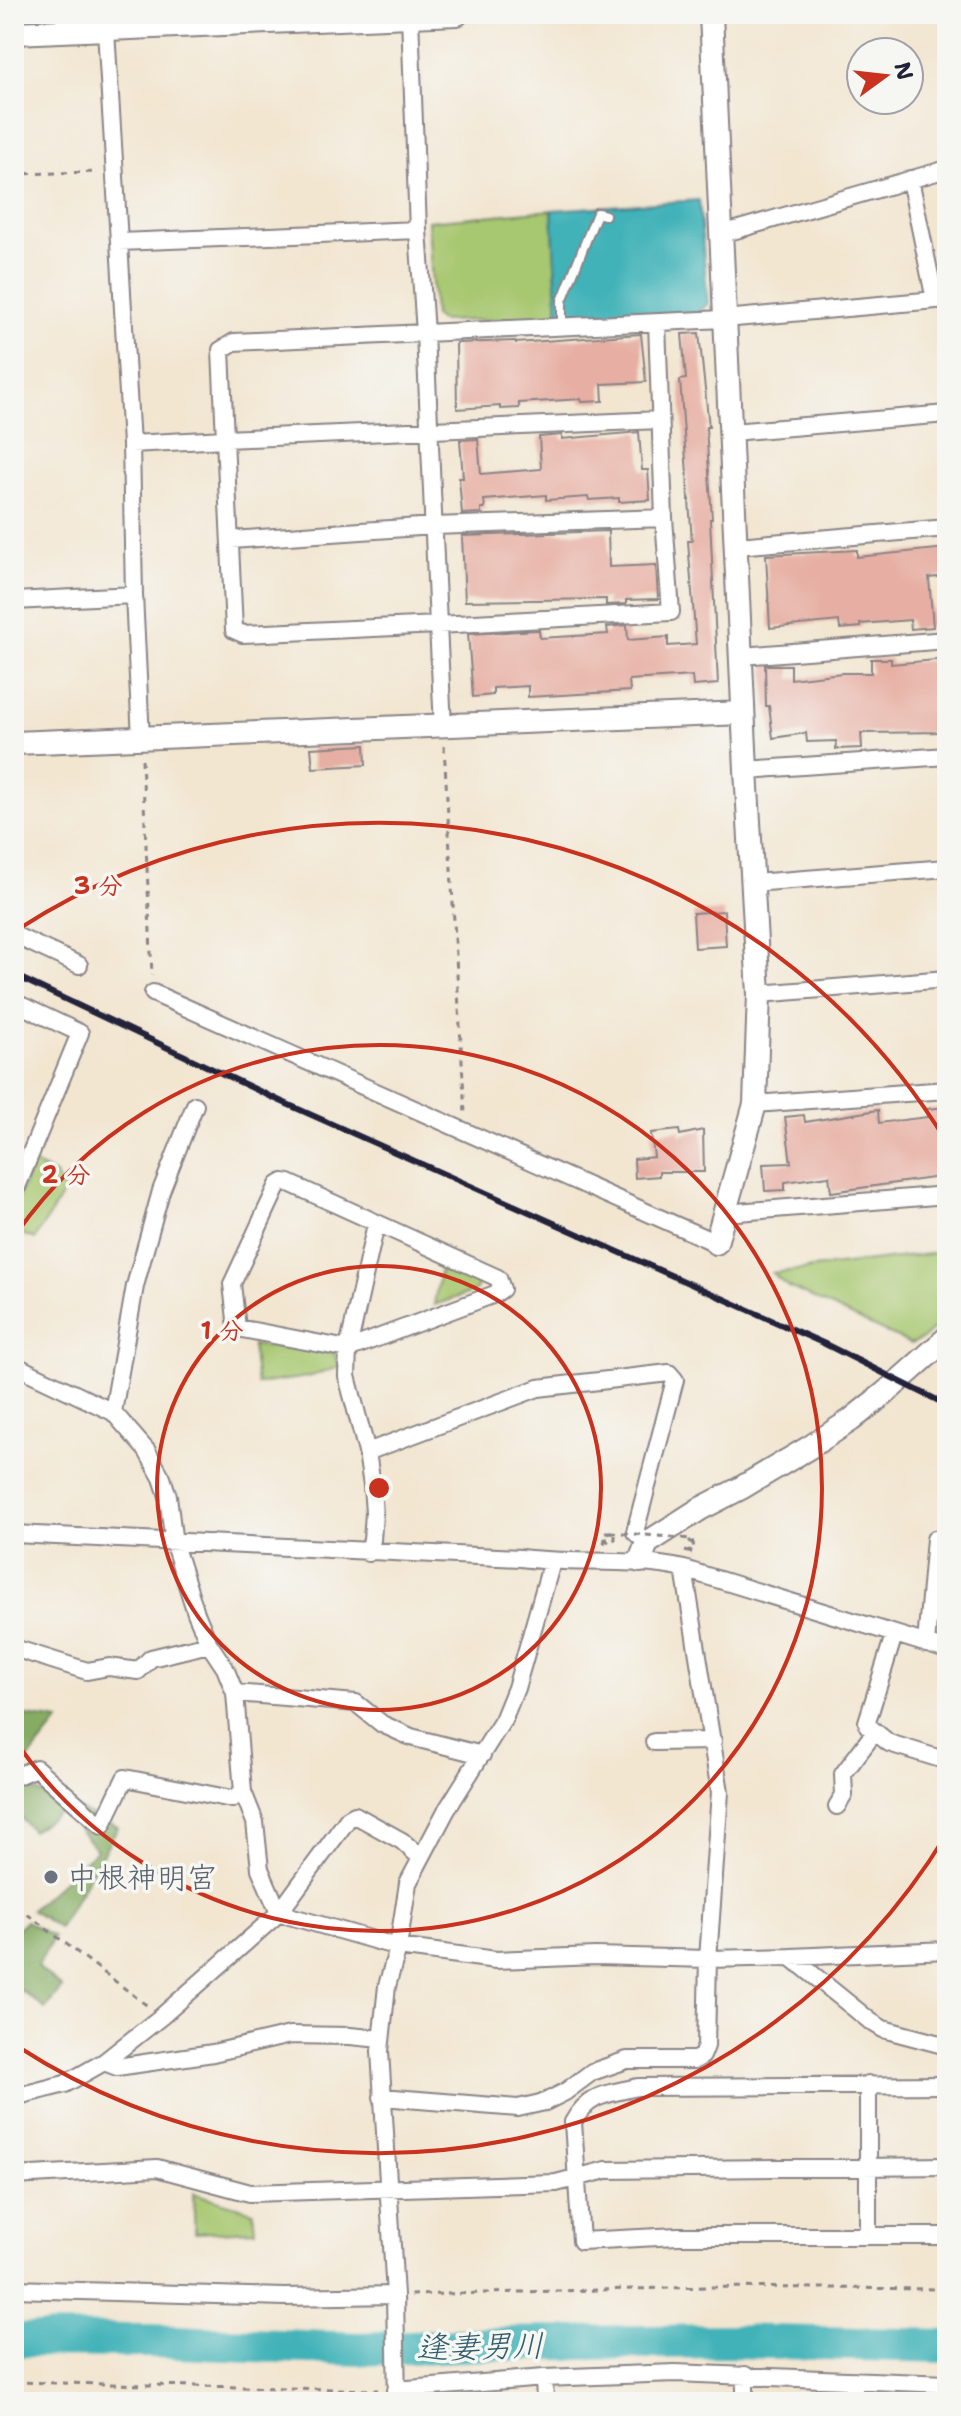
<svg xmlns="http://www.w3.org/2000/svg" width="961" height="2416" font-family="'Shantell Sans','Klee One',sans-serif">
	<rect width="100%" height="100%" fill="#f6f6f2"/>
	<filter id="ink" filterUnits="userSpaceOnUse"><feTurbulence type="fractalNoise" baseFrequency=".0125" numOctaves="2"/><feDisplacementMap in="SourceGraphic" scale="16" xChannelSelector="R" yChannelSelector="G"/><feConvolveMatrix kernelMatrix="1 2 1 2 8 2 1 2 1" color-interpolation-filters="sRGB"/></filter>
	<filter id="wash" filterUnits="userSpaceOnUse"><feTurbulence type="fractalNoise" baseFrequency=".006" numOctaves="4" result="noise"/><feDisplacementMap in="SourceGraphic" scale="32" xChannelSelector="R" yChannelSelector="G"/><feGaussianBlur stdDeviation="1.8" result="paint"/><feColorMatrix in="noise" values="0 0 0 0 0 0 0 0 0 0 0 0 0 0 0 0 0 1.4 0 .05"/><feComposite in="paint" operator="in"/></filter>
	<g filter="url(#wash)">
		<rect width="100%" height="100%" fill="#f2e6d1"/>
		<!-- green -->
		<path fill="#a7c76f" stroke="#647455" stroke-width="2" d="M552,210L558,318L441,321L434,316L428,221Z
			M33,1164L53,1173L65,1190L35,1239L14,1231V1206Z
			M947,1252V1316L921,1340L910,1344L787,1286L772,1273Z
			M441,1265L479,1281L476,1291L434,1305Z
			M252,1345L333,1352L340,1367L308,1377L257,1384Z
			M193,2193L253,2211L255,2230L195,2233Z"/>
		<!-- forest -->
		<path fill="#85ac62" stroke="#54674e" stroke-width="2" d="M14,1714L59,1721L14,1777Z
			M17,1783L118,1827L59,1928L31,1910L97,1850L62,1810L32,1831L20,1817L14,1822V1787Z
			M26,1921L54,1937L37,1966L62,1988L45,2009L22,1991L14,1995V1931Z"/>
		<!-- water -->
		<path fill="#41b2b8" stroke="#326a7a" stroke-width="2" d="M699,200L708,304L697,313L558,318L552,210Z"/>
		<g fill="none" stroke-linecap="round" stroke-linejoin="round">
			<!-- river -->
			<path stroke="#41b2b8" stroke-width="34" d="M14,2340L149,2341L360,2349L486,2344L728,2341L947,2346"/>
		</g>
		<g id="blocks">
			<!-- building -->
			<path fill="#e7afa3" d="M699,333L709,427H706L712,519H710L718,684L693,686L692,676L629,680L630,691L528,697V686L493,688V695L473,697L468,634L539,630L540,638L608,634L607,627L627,625L628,640L668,637V646L696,644L688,541H692L680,380L686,379L682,334Z
				M641,334L646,382L602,384L603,401L582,402L581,399L519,403V408L500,409V406L457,409L456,343L515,341L516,343Z
				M639,432L642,470H648L650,500L619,502V498L589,500L588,497L546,500V495L484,500L485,508H481V513L462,514L459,478H463L460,440L478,439L481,474L541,469L539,437L562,435V439Z
				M608,531L609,567L656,565L658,599L626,600V604L606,605V599L465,601L462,536Z
				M947,548V576L929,578L933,627L911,629L910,620L860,624L861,627L840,629L839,621L770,628L766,555L857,550V557Z
				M871,659H891V664L947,659V732L861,733L862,748L836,749V741L807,742L806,733L773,738L769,706H766L765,665H791V679L842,673H871Z
				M365,745L366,765L313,768L311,748Z
				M724,911L726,946L695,948L693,913Z
				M946,1107L947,1176L831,1192L829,1176L785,1182V1190L765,1191L763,1164L791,1163L785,1117L804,1115L805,1122L878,1110L879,1123L928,1117L927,1109Z
				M679,1130L680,1135L703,1130L704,1172H659V1176L635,1178L634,1159L654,1157L651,1133Z"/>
		</g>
	</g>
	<g filter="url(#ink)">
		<use href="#blocks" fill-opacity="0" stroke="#8a8486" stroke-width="2"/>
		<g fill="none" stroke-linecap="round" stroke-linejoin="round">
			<!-- lane casing -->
			<g stroke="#8a8486" stroke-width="12">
				<path id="lane" d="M562,326V301L597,213L605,215"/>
			</g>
			<!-- street casing -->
			<g stroke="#8a8486" stroke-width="20">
				<path id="street" d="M105,14L119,242
					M410,16L418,230
					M910,179L935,300
					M722,234L947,169
					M657,323L664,518L671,612L438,625L425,333L724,319L947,299
					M732,432L947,414
					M131,444L134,595L141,739
					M231,540L434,526L664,518
					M737,546L947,528
					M14,601L134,595
					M742,656L947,640
					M443,727L438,625L243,634L234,630L225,439L131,444L119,242L418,230L425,333L234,342L221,350L225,439L660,420
					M746,770L947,756
					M752,883L947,868
					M14,935L79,965
					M153,993L716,1243
					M759,994L947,979
					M14,1002L80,1033L14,1194
					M755,1104L947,1090
					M283,1182L289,1183L498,1278L502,1289L495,1294L348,1349L237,1328L232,1284L278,1185Z
					M725,1213L947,1195
					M14,1365L113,1412L147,1451L162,1478L168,1496L174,1544L196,1613L209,1644L225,1668L235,1693L243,1792L255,1822L260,1869L279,1913
					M113,1412L135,1286L161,1191L195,1105
					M367,1452L538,1388L669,1373L675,1380L635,1532L647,1543
					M14,1534L521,1558C575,1565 630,1557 684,1569L947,1650
					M368,1553L372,1540L374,1513L372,1486L367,1452L347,1376L348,1349L376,1224
					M894,1635L867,1722L868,1726L889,1743L947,1761
					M926,1644L935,1539
					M14,1648L87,1671L109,1667L138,1671L151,1658L209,1644
					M235,1693L356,1703L382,1724L411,1737L482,1755
					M654,1742L713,1741
					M17,1776L36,1768L102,1826L125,1778L232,1799L243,1792
					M837,1806L844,1795L843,1774L874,1733
					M279,1913L398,1947L496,1960L595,1956L708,1959L791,1957L947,1950
					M791,1957L870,2021L883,2029L947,2046
					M104,2062L117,2067L213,2053L290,2035L350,2036L381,2039
					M868,2084V2236
					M947,2085L638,2087C608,2094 589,2093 573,2122L581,2241L678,2236H947
					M14,2097L65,2084L104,2062L162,2016L279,1913L348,1819L355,1815L402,1841L420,1857
					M382,2097L518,2108L545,2102L565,2092L592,2072L627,2060H695L702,2056L706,2046L708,1959L720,1792L684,1569
					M14,2176L157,2168L250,2193L556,2183L606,2170L947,2166
					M14,2289L284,2297L395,2295
					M745,2375V2402
					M544,2378L545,2402
					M854,2380V2402
					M396,2390L544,2378L675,2373L947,2384
					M397,2402L395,2295L380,2051L387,1986L398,1947L408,1883L446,1811L503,1720L516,1688L552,1562"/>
			</g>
			<!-- secondary casing -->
			<g stroke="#8a8486" stroke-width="26">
				<path id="secondary" d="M711,14L746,770L759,994L755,1104L716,1243
					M14,33L457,14
					M14,743L743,713
					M640,1561L647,1543L700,1509L741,1488L810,1447L851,1420L885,1393L947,1338"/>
			</g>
			<!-- path -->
			<path stroke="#8a8486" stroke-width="3" stroke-dasharray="6 6" stroke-linecap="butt" d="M14,174L98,172
				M444,746L465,1114
				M142,759L152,975
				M689,1540L693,1544L690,1554
				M604,1544L606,1532H615V1539L611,1543L607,1541L605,1535L610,1532
				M27,1914L149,2007
				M411,2295L707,2287L947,2289
				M14,2382L378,2390"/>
			<!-- lane -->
			<use href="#lane" stroke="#fff" stroke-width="8"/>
			<!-- street -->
			<use href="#street" stroke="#fff" stroke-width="16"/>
			<!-- secondary -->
			<use href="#secondary" stroke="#fff" stroke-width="22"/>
			<!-- rail -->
			<path stroke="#22223b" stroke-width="6" d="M14,975L278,1100L825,1344L947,1405"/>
			<!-- path-bridge -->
			<path stroke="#8a8486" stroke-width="3" stroke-dasharray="6 6" stroke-linecap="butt" d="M610,1532L692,1539L694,1548L688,1552L685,1551"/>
		</g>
	</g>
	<!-- distance rings -->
	<g fill="none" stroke="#c8321e" stroke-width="4">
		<circle cx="379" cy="1488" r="222"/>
		<path d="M16 1234A443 443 0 1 1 16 1742"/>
		<path d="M946 1835A665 665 0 0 1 17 2046M17 930A665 665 0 0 1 946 1141"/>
	</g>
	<!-- markers -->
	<circle fill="#6b7280" stroke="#f6f6f2" stroke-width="3" cx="51" cy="1877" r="8"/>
	<g text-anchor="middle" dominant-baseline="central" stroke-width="7" stroke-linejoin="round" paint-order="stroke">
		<!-- worship labels -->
		<g font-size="30" fill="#5b616d" stroke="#f6f6f2" text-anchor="start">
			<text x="67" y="1877">中根神明宮</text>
		</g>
		<!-- water labels -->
		<g font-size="32" font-style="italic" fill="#2e5c6d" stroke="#f6f6f2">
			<text transform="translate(480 2346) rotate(-1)">逢妻男川</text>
		</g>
	</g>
	<circle cx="379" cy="1488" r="12" fill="#c8321e" stroke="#f6f6f2" stroke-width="4"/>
	<g font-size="24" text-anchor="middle" font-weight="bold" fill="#c8321e" stroke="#f6f6f2" stroke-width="7" stroke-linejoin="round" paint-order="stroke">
		<text x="98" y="894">3 分</text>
		<text x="66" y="1183">2 分</text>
		<text x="222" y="1339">1 分</text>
	</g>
	<!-- margin -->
	<rect width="961" height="2416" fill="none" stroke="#f6f6f2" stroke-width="48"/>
	<!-- north arrow -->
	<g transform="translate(885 76) rotate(75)"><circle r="38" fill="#f6f6f2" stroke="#a1a1a9" stroke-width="2"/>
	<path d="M0-6L14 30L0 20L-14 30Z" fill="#c8321e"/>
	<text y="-12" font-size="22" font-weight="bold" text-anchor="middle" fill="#22223b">N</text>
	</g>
</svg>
